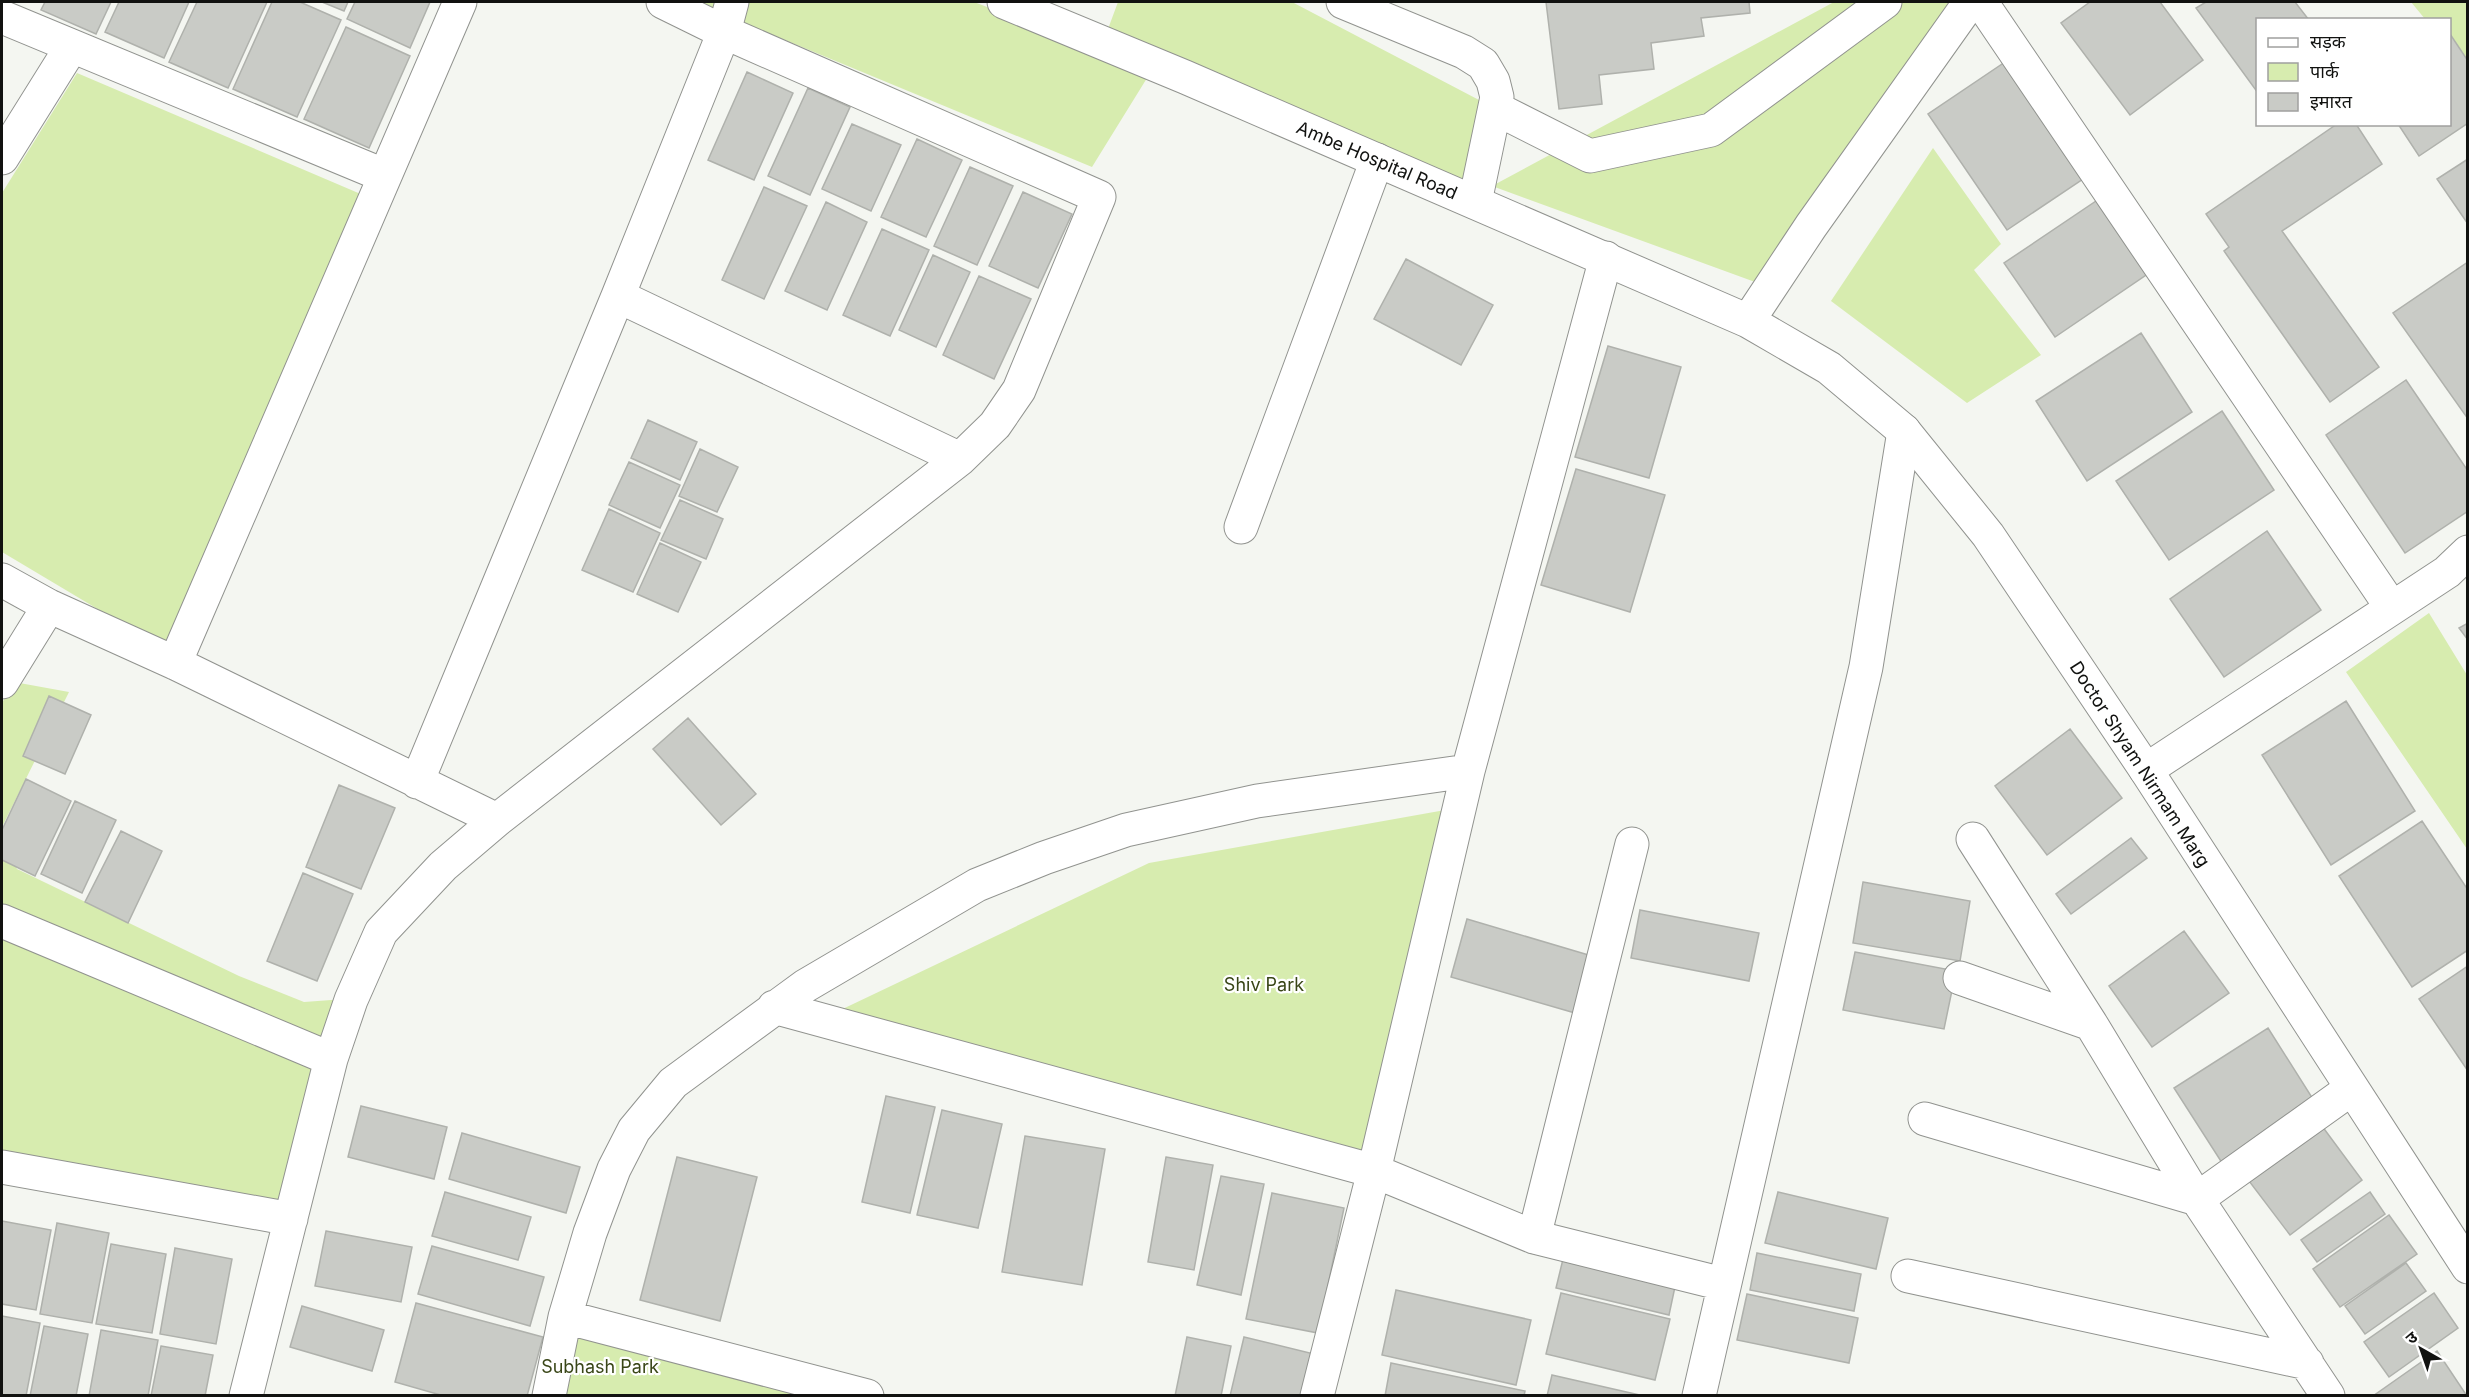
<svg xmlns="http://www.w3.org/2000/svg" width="2469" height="1397" font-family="Inter,'Noto Sans Devanagari',sans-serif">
	<rect width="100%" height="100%" fill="#f4f6f1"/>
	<!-- green -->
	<path fill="#d7ecaf" d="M693,2H974L1152,70L1092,167Z
		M1118,2H1292L1500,111L1467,184L1108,29Z
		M1834,2H1956L1755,282L1492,186Z
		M2411,2H2467V74L2450,51V20L2425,19Z
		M77,73L363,195L168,651L2,552V193Z
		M1933,148L2001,244L1974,270L2041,355L1967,403L1831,301Z
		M2429,613L2467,675V849L2346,672Z
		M14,682L69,692L2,827V703Z
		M1462,807L1360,1155L830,1015L1149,863Z
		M2,838L17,869L239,976L304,1002L345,999L294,1205L2,1156Z
		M577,1328L811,1396H556Z"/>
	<!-- building -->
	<path fill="#c9cbc6" stroke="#afb1ac" stroke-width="1.5" d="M45,2H111L96,34L41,10Z
		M119,2H189L164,58L105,32Z
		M197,2H267L228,88L169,62Z
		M272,2H300L341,20L297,117L233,89Z
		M322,2H348L344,11Z
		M355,2H430L410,48L347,19Z
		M1546,2H1749L1750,13L1701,18L1704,36L1651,43L1654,69L1599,75L1602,104L1559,109Z
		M2090,2H2160L2203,60L2130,115L2061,23Z
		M2206,2H2295L2309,20H2258V93L2196,8Z
		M346,27L410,56L369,148L304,119Z
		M2450,34L2468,61V123L2419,156L2398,124H2450Z
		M2011,58L2089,175L2007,230L1928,114Z
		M747,72L793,93L754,180L708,160Z
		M808,88L850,107L810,195L768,176Z
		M852,124L901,145L871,211L822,189Z
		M2337,124H2356L2382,164L2282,231L2379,367L2330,402L2224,251L2229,247L2206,214Z
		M917,139L962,160L926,237L881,217Z
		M2468,159V224L2437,179Z
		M970,167L1013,186L977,265L934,246Z
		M764,187L807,206L764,299L722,280Z
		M1023,192L1072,214L1038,288L989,266Z
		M2102,197L2152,271L2055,337L2004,263Z
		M826,202L867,222L827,310L785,291Z
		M882,229L929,250L890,336L843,315Z
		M933,255L970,272L936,347L899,330Z
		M1406,259L1493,305L1461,365L1374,319Z
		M2468,262V419L2393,313Z
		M979,276L1031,299L994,379L943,355Z
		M2141,333L2192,412L2087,481L2036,401Z
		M1608,346L1681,367L1649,478L1575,457Z
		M2406,380L2468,471V511L2405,553L2326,435Z
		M2222,411L2274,490L2169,560L2116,481Z
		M648,420L697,442L680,480L631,458Z
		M700,449L738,467L717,512L679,496Z
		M629,462L680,485L660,528L609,505Z
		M1576,469L1665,495L1630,612L1541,585Z
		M680,500L723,519L706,559L661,540Z
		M609,509L660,533L633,592L582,570Z
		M2267,531L2321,610L2224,677L2170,599Z
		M660,543L701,562L678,612L637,594Z
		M2468,623V640L2459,628Z
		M49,696L91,715L65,774L23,756Z
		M2346,701L2415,811L2331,865L2262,755Z
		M688,718L756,794L721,825L653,749Z
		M2070,729L2122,798L2047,855L1995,786Z
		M26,779L71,801L35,876L2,860V830Z
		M339,785L395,808L361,889L306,867Z
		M75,801L116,820L82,893L41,874Z
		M2422,821L2468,890V950L2412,987L2339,876Z
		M121,831L162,851L128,923L85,902Z
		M2131,838L2147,858L2071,914L2056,894Z
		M303,873L353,894L317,981L267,961Z
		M1863,882L1970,901L1960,961L1853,943Z
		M1640,910L1759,933L1749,981L1631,958Z
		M1467,919L1592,956L1575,1013L1451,977Z
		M2184,931L2229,993L2152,1047L2109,986Z
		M1855,952L1956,971L1944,1029L1843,1010Z
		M2468,966V1071L2419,999Z
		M2268,1028L2318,1107L2224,1166L2174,1088Z
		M886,1096L935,1107L910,1213L862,1202Z
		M361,1106L447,1127L434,1179L348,1157Z
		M942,1110L1002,1124L978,1228L917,1215Z
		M2322,1126L2362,1180L2290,1235L2249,1181Z
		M462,1133L580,1167L566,1213L449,1179Z
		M1025,1136L1105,1149L1082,1285L1002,1272Z
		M677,1157L757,1177L720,1321L640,1300Z
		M1166,1157L1213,1165L1194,1270L1148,1262Z
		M1221,1176L1264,1184L1241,1295L1197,1285Z
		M445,1192L531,1217L518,1260L432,1236Z
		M1778,1192L1888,1218L1876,1269L1765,1243Z
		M2370,1192L2385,1214L2317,1262L2301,1240Z
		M1272,1193L1344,1208L1318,1333L1246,1319Z
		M2389,1215L2417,1254L2340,1307L2313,1269Z
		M2,1221L51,1230L36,1310L2,1304Z
		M57,1223L109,1233L92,1323L40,1314Z
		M326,1231L412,1247L401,1302L315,1286Z
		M111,1244L166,1254L152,1333L96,1324Z
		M432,1246L544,1277L530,1326L418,1294Z
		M175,1248L232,1259L216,1344L160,1334Z
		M1757,1253L1861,1274L1854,1311L1750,1290Z
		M1564,1255L1676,1282L1669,1315L1556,1288Z
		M2406,1263L2426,1291L2365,1334L2345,1306Z
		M1396,1290L1531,1320L1516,1385L1382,1355Z
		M1561,1293L1670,1319L1655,1380L1546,1354Z
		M2434,1293L2458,1328L2389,1377L2364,1342Z
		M1747,1294L1858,1318L1849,1363L1737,1340Z
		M416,1303L543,1337L527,1396H444L395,1382Z
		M302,1306L384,1330L372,1371L290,1347Z
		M2,1316L40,1323L26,1396H2Z
		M44,1326L88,1334L76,1396H30Z
		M101,1330L158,1340L148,1396H89Z
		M1187,1337L1231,1346L1221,1396H1175Z
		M1244,1337L1314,1354L1303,1396H1230Z
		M161,1346L213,1355L205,1396H151Z
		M2437,1351L2467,1396H2373Z
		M1391,1363L1525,1391L1524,1396H1385Z
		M1552,1375L1644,1396H1547Z"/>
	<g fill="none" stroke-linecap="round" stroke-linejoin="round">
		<!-- minor casing -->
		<g stroke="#91938f" stroke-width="35">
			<path id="minor" d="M1343,2L1464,52L1483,64L1493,81L1497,97L1475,202
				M1981,2L2392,608
				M2,17L383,175
				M1495,108L1590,156L1711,130L1885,2
				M2,158L72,46
				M618,296L960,459
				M1241,527L1377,160
				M2,580L49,606L175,663L497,820
				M175,663L460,2
				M2,682L49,606
				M2146,770L2447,572L2468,552
				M417,782L618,296L724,32L732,2
				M1973,839L2091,1024L2197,1199L2328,1396
				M2,921L331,1059
				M1960,978L2091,1024
				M774,1007L1374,1171L1534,1237L1723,1284
				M1925,1119L2197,1199L2351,1089
				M2,1167L291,1219
				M1534,1237L1632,844
				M1908,1276L2307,1363
				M565,1317L867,1396
				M246,1396L331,1059L351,1000L381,932L443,866L497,820L960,459L995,425L1019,390L1099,197L724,32L663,2
				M549,1396L565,1317L590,1233L614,1169L634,1130L673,1083L805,986L977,885L1044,858L1126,830L1257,801L1468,771
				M1317,1396L1374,1171L1468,771L1606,258
				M1699,1396L1866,667L1904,431"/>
		</g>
		<!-- tertiary casing -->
		<g stroke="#91938f" stroke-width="35">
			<path id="tertiary" d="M1004,2L1185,77L1748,321L1829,368L1904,431L1988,535L2146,770L2468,1267
				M1748,321L1811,226L1970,2"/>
		</g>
		<!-- minor -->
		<use href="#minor" stroke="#fff" stroke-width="33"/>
		<!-- tertiary -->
		<use href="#tertiary" stroke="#fff" stroke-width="33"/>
	</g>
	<g text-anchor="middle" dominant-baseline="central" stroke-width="4.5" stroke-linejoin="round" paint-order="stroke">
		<!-- street labels -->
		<g font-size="18" fill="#111210" stroke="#fff">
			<text transform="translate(1377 160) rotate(23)">Ambe Hospital Road</text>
			<text transform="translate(2140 764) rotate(57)">Doctor Shyam Nirmam Marg</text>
		</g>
		<!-- park labels -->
		<g font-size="18" fill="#394617" stroke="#fff">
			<text x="1264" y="984">Shiv Park</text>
			<text x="600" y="1366">Subhash Park</text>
		</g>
	</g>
	<!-- border -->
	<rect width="2469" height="1397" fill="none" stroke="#111210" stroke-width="6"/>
	<!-- legend -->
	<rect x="2256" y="18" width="195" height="108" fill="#ffffff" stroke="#a0a09f" stroke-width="1.5"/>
	<rect x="2268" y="38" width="30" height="9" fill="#ffffff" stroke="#a0a09f" stroke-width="1.5"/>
	<text x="2310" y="48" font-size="18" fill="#111210">सड़क</text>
	<rect x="2268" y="63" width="30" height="18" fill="#d7ecaf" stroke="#a0a09f" stroke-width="1.5"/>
	<text x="2310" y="78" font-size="18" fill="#111210">पार्क</text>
	<rect x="2268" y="93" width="30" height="18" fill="#c9cbc6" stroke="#a0a09f" stroke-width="1.5"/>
	<text x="2310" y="108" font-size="18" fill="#111210">इमारत</text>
	<!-- north arrow -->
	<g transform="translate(2421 1349) rotate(320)" stroke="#ffffff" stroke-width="4.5" paint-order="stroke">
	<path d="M0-4.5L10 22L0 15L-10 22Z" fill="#111210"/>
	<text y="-9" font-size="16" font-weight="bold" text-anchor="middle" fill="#111210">उ</text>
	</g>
</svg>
